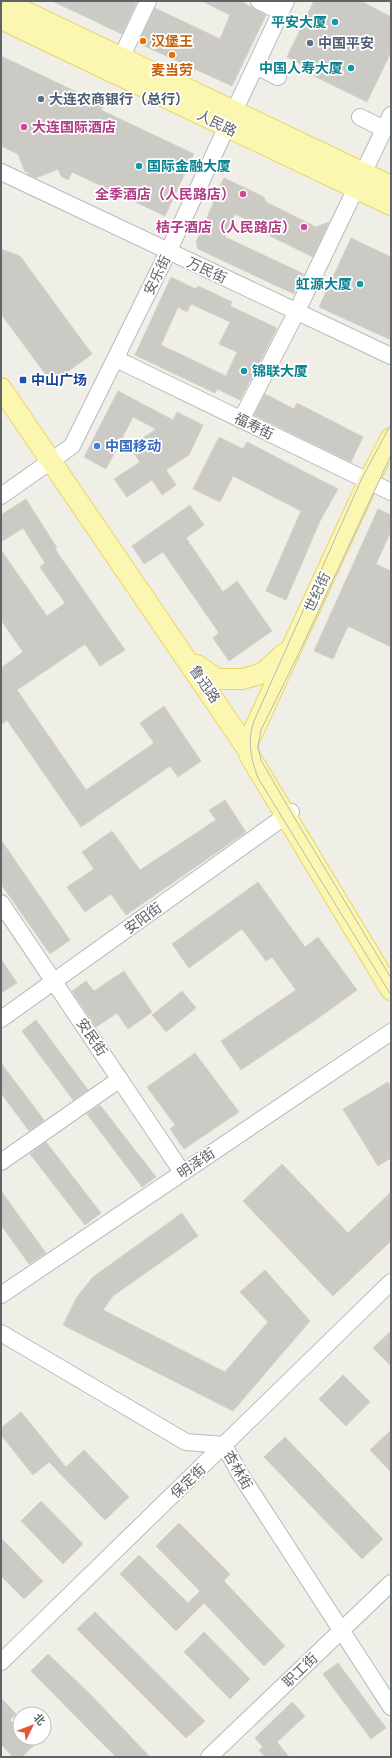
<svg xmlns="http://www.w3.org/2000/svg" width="392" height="1758" font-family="Jost,'Noto Sans SC',sans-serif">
	<rect width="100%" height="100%" fill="#f0efe7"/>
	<!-- building -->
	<path fill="#cccac4" stroke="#d5d1c6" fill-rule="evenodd" d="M52,1H137L122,34Z
		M202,1H240L266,15L232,86L138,43L155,8L220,39L230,15Z
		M314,1H361L391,17V52L367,102L314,76L316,72L287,57Z
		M1,56L104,105L101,110L194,154L165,216L72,172L68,180L61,176L58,169L36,178L28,174L27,171L25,172L18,154L1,146Z
		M224,178L264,197L266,202L316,227L329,222L313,257L270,236L266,229L235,214L225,237L304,274L294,294L198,249L196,242L213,204V195L216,188L219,189Z
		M351,238L391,257V340L319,307Z
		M1,249L20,256L92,354L52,383L1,314Z
		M171,277L196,289L198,286L232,302L230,306L277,328L240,400L217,389L215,393L135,355ZM191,304L230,322L219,344L237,352L226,376L161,345L178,307L187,312Z
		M118,391L173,420L177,412L203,425L189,455L166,470L176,485L162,495L152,480L127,497L114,479L140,462L130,447L156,429L133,417L106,469L84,457Z
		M265,394L294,409L297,403L363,437L351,462L254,415Z
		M219,437L243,449L247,442L338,489L320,521L286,600L266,591L301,511L233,476L220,502L193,489Z
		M26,499L57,548L55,549L125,650L100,666L85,644L17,690L86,790L154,743L140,723L164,706L201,761L178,777L170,766L81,827L7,720L1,725V668L23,652L1,620V550L47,616L65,603L40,567L45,563L23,528L1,542V515Z
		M190,505L204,525L186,538L223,592L237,581L272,631L229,661L213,638L219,633L163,552L144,564L132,546Z
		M378,509L391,515V531L376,564L391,571V647L348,626L333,659L314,651Z
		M225,800L246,832L126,915L111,894L85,912L67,887L94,869L82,852L112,831L140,870L216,820L209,810Z
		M1,840L70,940L50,954L1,884Z
		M258,882L305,947L318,937L357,990L317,1019L241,1070L221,1041L296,990L272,957L266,961L242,929L189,968L172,944Z
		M1,959L17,983L1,993Z
		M124,971L152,1012L128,1029L117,1013L96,1027L72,991L86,981L94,991Z
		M182,991L196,1008L166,1032L152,1015Z
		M36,1020L88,1090L73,1100L22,1031Z
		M195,1053L239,1112L184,1149L170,1129L175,1125L147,1087Z
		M1,1063L44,1120L29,1131L1,1093Z
		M388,1082L391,1088V1158L378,1166L343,1109Z
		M100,1105L156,1177L142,1187L87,1114Z
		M46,1142L101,1213L85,1225L30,1154Z
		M282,1164L348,1233L391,1192V1241L333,1296L243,1201Z
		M1,1191L46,1253L29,1264L1,1225Z
		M182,1213L198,1236L113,1296L103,1310L225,1372L268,1322L240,1292L265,1270L310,1321L233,1411L63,1325L77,1297L93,1277Z
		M391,1331V1366L373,1348Z
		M343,1375L370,1402L346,1426L319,1399Z
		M21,1412L66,1467L84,1450L129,1497L105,1520L49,1462L33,1475L1,1435V1428Z
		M391,1430V1472L370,1450Z
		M285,1437L383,1539L362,1559L264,1457Z
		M41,1501L83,1544L63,1564L21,1521Z
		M179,1523L230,1574L224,1581L285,1646L264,1666L204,1603L176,1631L120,1574L139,1555L188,1603L200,1591L156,1546Z
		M1,1538L43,1581L24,1599L1,1576Z
		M95,1612L205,1721L186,1738L77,1629Z
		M204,1632L250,1679L230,1699L184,1652Z
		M48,1654L89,1693L150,1757H116L98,1739L31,1671Z
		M338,1663L386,1728L371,1739L323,1674Z
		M1,1698L16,1714L10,1720L20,1731V1738H27L34,1745L22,1757H13L1,1744Z
		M292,1702L305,1716L277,1742L289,1757H265L259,1750L263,1747L255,1738Z"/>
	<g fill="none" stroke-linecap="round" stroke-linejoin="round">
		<!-- minor casing -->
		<g stroke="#b7b9bd" stroke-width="18">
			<path id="minor" d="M259,1L281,12
				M121,58L148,1
				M256,66L278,77
				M360,117L384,129
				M1,172L391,356
				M116,359L391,492
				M241,420L296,313L391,115
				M1,496L72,446L168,252L286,1
				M1,903L182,1172
				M1,1019L291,812
				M1,1162L120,1079
				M1,1295L391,1032
				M1,1333L186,1442L224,1445L240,1474L391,1707
				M1,1662L391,1282
				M209,1757L391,1583"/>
		</g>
		<!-- major casing -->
		<g stroke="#edd264" stroke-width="22">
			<path id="major" d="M3,1L391,186
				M1,19L391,205
				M1,388L246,747L251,758L391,990
				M197,665L217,679H243L263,673L285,653
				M246,747L369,480L391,438"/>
		</g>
		<!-- minor -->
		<use href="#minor" stroke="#fff" stroke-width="16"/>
		<!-- major -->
		<use href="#major" stroke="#fcf7b0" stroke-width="20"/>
		<!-- tram -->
		<path stroke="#b7b8b8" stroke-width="1" d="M391,424L362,478L254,721C247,741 251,759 258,778L391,995
			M391,455L300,651L261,730L258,746L261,760L291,812L391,978"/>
	</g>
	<!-- markers -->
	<g fill="#0f9aa8" stroke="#fff" stroke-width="1.5">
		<circle cx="335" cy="22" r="4"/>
		<circle cx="351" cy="68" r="4"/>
		<circle cx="139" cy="166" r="4"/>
		<circle cx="360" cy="284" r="4"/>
		<circle cx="244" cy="371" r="4"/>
	</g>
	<g fill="#e8710a" stroke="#fff" stroke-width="1.5">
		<circle cx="143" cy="41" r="4"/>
		<circle cx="172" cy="55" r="4"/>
	</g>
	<g fill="#5c6f8a" stroke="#fff" stroke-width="1.5">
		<circle cx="310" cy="43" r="4"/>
		<circle cx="41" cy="99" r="4"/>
	</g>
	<g fill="#d1479c" stroke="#fff" stroke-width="1.5">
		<circle cx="24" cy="127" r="4"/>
		<circle cx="243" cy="194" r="4"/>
		<circle cx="304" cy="227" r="4"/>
	</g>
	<rect fill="#1a4fb4" stroke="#fff" stroke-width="1.5" x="19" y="376" width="8" height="8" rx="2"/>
	<circle fill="#3f7fe0" stroke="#fff" stroke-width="1.5" cx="97" cy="446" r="4"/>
	<g text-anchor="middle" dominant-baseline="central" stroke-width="3.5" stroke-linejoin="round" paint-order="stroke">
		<!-- culture labels -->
		<g font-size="14" font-weight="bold" fill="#0d838f" stroke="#fff" text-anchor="end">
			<text x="327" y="22">平安大厦</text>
			<text x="343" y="68">中国人寿大厦</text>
			<text x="147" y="166" text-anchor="start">国际金融大厦</text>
			<text x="352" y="284">虹源大厦</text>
			<text x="252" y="371" text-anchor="start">锦联大厦</text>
		</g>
		<!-- food labels -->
		<g font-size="14" font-weight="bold" fill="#c56008" stroke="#fff" text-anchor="start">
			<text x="151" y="41">汉堡王</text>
			<text x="172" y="70" text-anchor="middle">麦当劳</text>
		</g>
		<!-- service labels -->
		<g font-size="14" font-weight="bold" fill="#4e5e75" stroke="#fff" text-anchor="start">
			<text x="318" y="43">中国平安</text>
			<text x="49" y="99">大连农商银行（总行）</text>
		</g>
		<!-- street labels -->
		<g font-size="14" fill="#5f6267" stroke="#fff">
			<text transform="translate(217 123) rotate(26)">人民路</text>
			<text transform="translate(207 270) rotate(25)">万民街</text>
			<text transform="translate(157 275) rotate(-64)">安乐街</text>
			<text transform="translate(254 426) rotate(26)">福寿街</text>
			<text transform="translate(317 592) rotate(-65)">世纪街</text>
			<text transform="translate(205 684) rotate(56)">鲁迅路</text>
			<text transform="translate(143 918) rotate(-36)">安阳街</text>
			<text transform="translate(92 1037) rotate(56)">安民街</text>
			<text transform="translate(196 1163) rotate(-34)">明泽街</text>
			<text transform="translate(238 1470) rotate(60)">杏林街</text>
			<text transform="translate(188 1481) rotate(-44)">保定街</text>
			<text transform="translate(300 1670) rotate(-44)">职工街</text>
		</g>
		<!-- hotel labels -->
		<g font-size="14" font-weight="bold" fill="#b23c85" stroke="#fff" text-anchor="end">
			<text x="32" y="127" text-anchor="start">大连国际酒店</text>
			<text x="235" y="194">全季酒店（人民路店）</text>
			<text x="296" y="227">桔子酒店（人民路店）</text>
		</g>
		<!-- transit labels -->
		<g font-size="14" font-weight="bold" fill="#164399" stroke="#fff" text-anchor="start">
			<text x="31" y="380">中山广场</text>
		</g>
		<!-- shop labels -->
		<g font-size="14" font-weight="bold" fill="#366cbe" stroke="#fff" text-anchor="start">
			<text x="105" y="446">中国移动</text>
		</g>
	</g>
	<!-- border -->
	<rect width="392" height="1758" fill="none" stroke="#5f6267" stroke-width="4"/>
	<!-- north arrow -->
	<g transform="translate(32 1726) rotate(47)"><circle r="19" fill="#ffffff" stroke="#bfc0c2"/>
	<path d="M0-3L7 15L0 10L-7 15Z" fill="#e4563a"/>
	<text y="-6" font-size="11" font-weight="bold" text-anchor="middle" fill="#5f6267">北</text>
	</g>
</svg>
